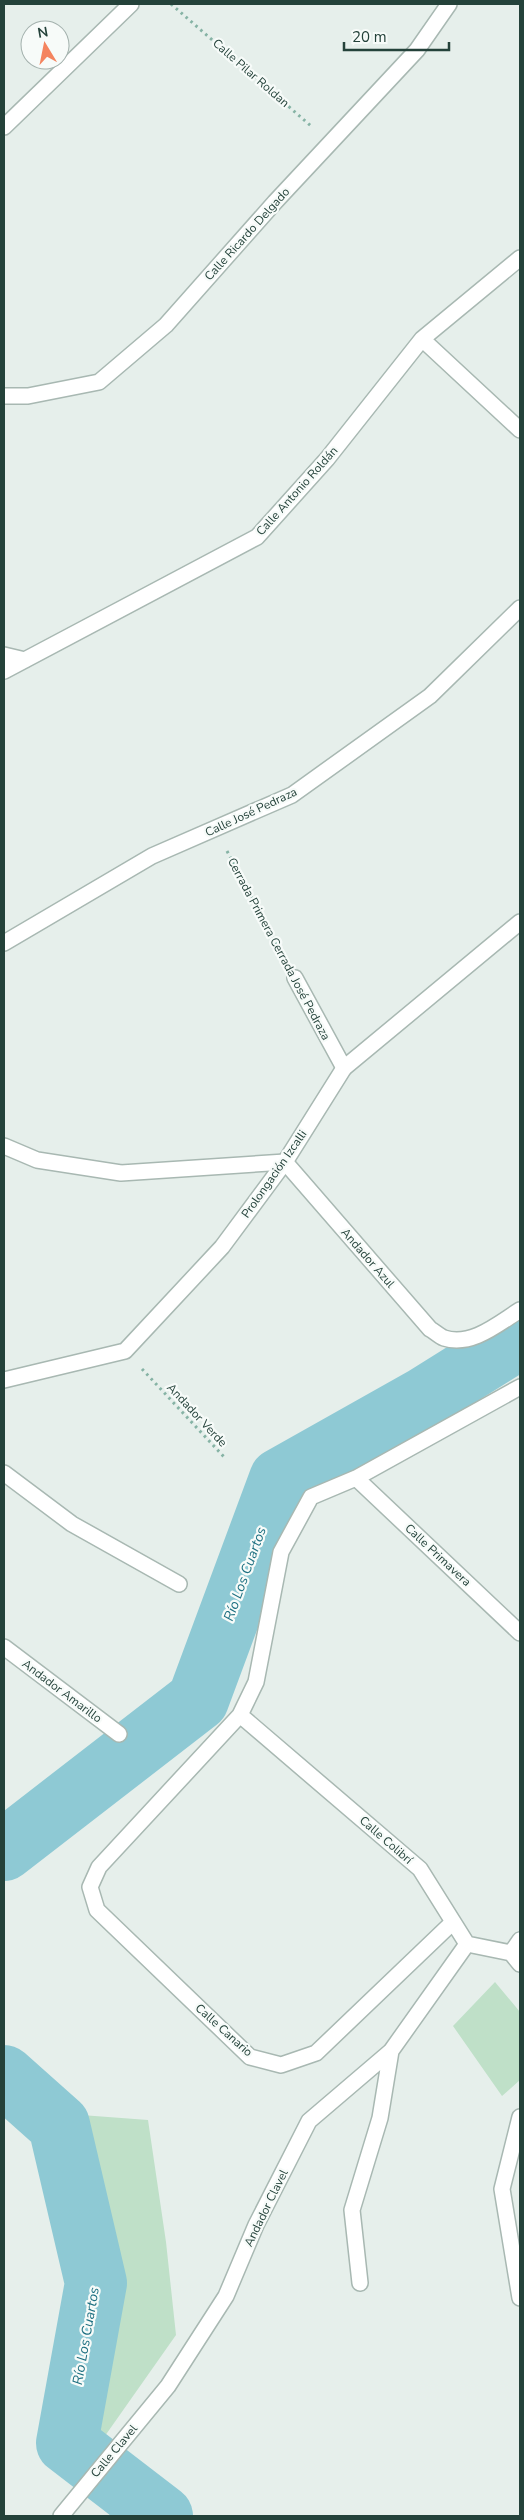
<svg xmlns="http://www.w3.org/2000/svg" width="524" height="2520" font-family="'Nunito Sans',sans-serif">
	<rect width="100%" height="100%" fill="#e6efeb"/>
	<!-- green -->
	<path fill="#bfe0c8" d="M495,1982L520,2012V2080L502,2096L453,2026Z
		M68,2114L148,2120L166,2242L176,2335L100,2443L85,2425L110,2343L108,2266L95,2191Z"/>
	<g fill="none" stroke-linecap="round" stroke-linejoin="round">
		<!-- river -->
		<path stroke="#8ec9d4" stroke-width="62" d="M4,1850L198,1700L280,1479L424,1398L520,1338
			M4,2076L59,2125L96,2283L67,2443L162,2516"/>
		<!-- minor casing -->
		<g stroke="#a8b8b2" stroke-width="18">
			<path id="minor" d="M4,127L131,4
				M422,339L520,430
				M4,396H28L99,382L166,325L275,202L417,50L449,4
				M4,655L25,660
				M4,671L257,537L327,459L422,339L520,258
				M4,943L152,856L292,795L430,696L520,608
				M295,978L344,1068
				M4,1146L37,1160L121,1173L285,1162L430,1329C434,1331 439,1336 444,1338C472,1347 499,1323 520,1310
				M4,1473L72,1524L179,1584
				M356,1478L520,1633
				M4,1647L119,1734
				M240,1715L420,1869L467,1944L511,1953L520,1964
				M453,1922L316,2053L281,2065L250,2057L97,1910L90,1887L99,1867L240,1715L256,1682L281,1552L311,1497L356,1478L520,1387
				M511,1953L520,1940
				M360,2283L352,2210L380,2118L391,2051
				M61,2516L168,2386L226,2296L256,2225L309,2121L391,2051L467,1944"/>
		</g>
		<!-- tertiary casing -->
		<g stroke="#a8b8b2" stroke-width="18">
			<path id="tertiary" d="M4,1380L125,1351L222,1247L285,1162L344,1068L520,922
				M520,2117L502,2189L520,2298"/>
		</g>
		<!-- path -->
		<path stroke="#86b3a5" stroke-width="3" stroke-dasharray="2.5 4" stroke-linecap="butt" d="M171,4L311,126
			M227,851L283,956
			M142,1369L225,1458"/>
		<!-- minor -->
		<use href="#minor" stroke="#fff" stroke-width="15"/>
		<!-- tertiary -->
		<use href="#tertiary" stroke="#fff" stroke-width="15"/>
	</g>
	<g text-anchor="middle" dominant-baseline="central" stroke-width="4.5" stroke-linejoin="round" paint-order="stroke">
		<!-- street labels -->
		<g font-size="12" fill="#24423a" stroke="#f7fbf9">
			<text transform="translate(251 73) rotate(41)">Calle Pilar Roldan</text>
			<text transform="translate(247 234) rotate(-48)">Calle Ricardo Delgado</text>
			<text transform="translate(297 491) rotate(-48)">Calle Antonio Roldán</text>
			<text transform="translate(251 812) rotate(-25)">Calle José Pedraza</text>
			<text transform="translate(279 949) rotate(62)">Cerrada Primera Cerrada José Pedraza</text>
			<text transform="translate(274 1174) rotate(-55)">Prolongación Izcalli</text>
			<text transform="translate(368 1258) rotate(49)">Andador Azul</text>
			<text transform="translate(197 1415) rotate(47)">Andador Verde</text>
			<text transform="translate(438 1555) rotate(43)">Calle Primavera</text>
			<text transform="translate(62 1691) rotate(37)">Andador Amarillo</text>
			<text transform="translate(386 1840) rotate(41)">Calle Colibrí</text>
			<text transform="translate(224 2030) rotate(42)">Calle Canario</text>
			<text transform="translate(266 2208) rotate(-64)">Andador Clavel</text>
			<text transform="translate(114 2451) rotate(-50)">Calle Clavel</text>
		</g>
		<!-- water labels -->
		<g font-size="14" font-style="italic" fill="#1c6f80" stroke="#f7fbf9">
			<text transform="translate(245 1574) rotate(-70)">Río Los Cuartos</text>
			<text transform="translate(86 2336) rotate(-80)">Río Los Cuartos</text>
		</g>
	</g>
	<!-- border -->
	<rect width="524" height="2520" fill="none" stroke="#24423a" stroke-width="10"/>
	<!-- north arrow -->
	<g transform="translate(45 45) rotate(350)"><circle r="24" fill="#f7fbf9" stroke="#a3b1ad"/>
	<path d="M0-4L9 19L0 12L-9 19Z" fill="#f4845f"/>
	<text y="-8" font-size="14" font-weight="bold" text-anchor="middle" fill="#24423a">N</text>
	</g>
	<!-- scale -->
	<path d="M344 42v8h105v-8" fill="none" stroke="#24423a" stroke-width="2.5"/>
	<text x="352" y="42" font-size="15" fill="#24423a" stroke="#f7fbf9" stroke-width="4" paint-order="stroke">20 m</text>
</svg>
